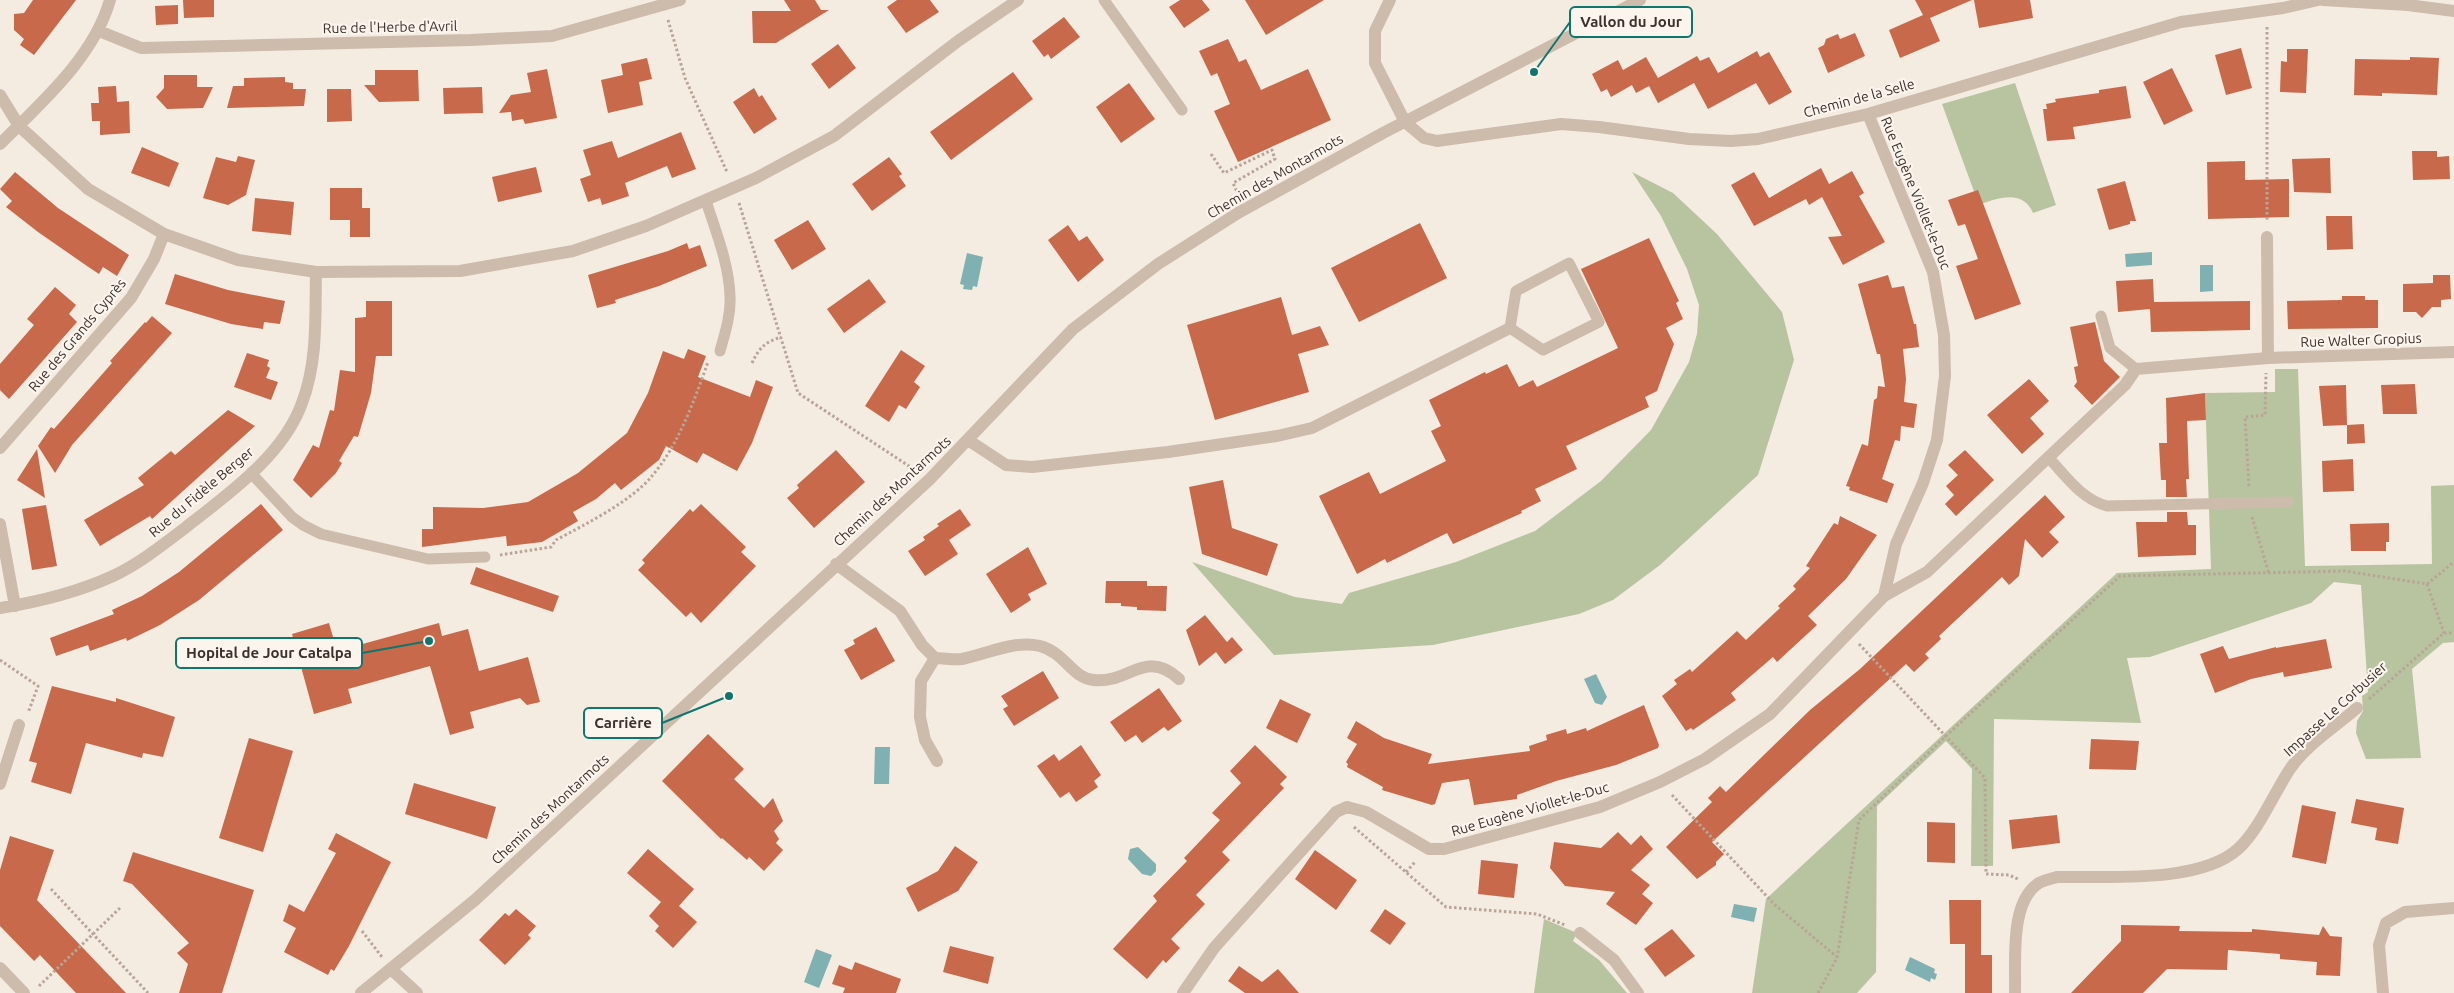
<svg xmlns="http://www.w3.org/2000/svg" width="2454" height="993" font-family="Ubuntu,sans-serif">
	<rect width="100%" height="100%" fill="#f4ebe1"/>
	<!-- green -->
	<path fill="#b8c4a0" d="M2015,83L2056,205L2033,213C2023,189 1997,198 1979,205L1942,104Z
		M1632,172L1673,193L1717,234L1782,312L1794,360L1758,475L1660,565L1613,600L1579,614L1433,645L1274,655L1192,562L1295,597L1342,604L1349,593L1456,562L1535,531L1601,481L1651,430L1689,362L1697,334L1699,305L1687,269L1661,216Z
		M2275,369H2298L2305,566L2432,564L2431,486L2454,485V642L2443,643L2412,669L2421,758L2366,759L2356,733L2357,721L2363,711L2362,696L2368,692L2361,585L2334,582L2311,603L2150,657L2127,658L2141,723L1994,719L1993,866H1971L1972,769L1946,741L1877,806L1876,972L1857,993H1752L1766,899L2117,573L2211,569L2205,393L2275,392Z
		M1544,919L1577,933L1573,941L1599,960L1627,993H1534Z"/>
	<!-- water -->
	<path fill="#7fb0b2" d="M2152,252V265L2126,267L2125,254Z
		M967,253L983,257L977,287L973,286L972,290L963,289L964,285L960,284Z
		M2200,265H2213V291L2200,292Z
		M1596,674L1607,697L1602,705L1595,703L1584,679Z
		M875,747H890L889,784H874Z
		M1138,847L1156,864V871L1151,876L1142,874L1128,859L1130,849Z
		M1734,904L1757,908L1754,922L1731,917Z
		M816,949L832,955L819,988L804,982Z
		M1910,957L1935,969L1934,973L1937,974L1935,980L1931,978L1930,982L1905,970Z"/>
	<!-- building -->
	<path fill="#c8694b" d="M33,0H76L34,55L20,45L24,39L14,30V14L24,13Z
		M183,0H214V17L184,18Z
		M784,0H815L821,10H829L776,43H753L752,11H791Z
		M897,0H930L939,12L906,33L887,7Z
		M1180,0H1202L1210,10L1184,28L1169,7Z
		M1245,0H1324L1266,35Z
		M1915,0H1972L1930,18L1940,41L1900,58L1889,30L1923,15Z
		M1974,0H2030L2033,18L1979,28Z
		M178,5V24L156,25L155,6Z
		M1064,17L1080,37L1051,59L1048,54L1044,57L1032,41Z
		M1855,33L1865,56L1828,73L1818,48L1824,45L1826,39L1838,34L1840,39Z
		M1228,39L1239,62L1246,59L1261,90L1308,69L1331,120L1238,162L1214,111L1230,104L1217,73L1211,76L1199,51Z
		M838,44L856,68L829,89L811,64Z
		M2241,48L2252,88L2226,95L2215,55Z
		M2287,49H2308L2306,93L2280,92L2281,61L2287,62Z
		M1757,51L1760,57L1769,52L1792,92L1769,105L1756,83L1708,109L1694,83L1658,103L1649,86L1636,93L1632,85L1611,97L1607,89L1601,92L1592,74L1618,60L1623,70L1646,57L1658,78L1697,56L1700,61L1709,57L1718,73Z
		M2410,57L2439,58L2437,95L2382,93V96L2354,95L2355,59L2410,60Z
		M647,58L652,79L639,82L643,105L608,113L601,80L623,75L621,64Z
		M2172,68L2193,111L2164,125L2143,82Z
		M547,69L557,118L525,124L523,119L512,121L511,112L499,113L511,95L531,92L527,73Z
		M375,70H418L419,101L379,102L364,85H375Z
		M1013,72L1033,99L951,160L930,132Z
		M164,75H197V87H213L203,108L167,109L156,97L164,88Z
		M285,77V82L293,83V89H306L304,106L227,108L233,86H244V78Z
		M1129,83L1155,119L1121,143L1096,107Z
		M116,86L117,102L129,101L130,133L100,135V121H92L91,103H99L98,87Z
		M2126,86L2131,118L2073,127L2075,139L2047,141L2043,109H2047L2046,104L2056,102L2055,99L2099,93V90Z
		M482,87L483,113L444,114L443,88Z
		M754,88L759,97L762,95L777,119L754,134L733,102Z
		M327,89H351L352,121L327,122Z
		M681,132L696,169L672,178L667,166L625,183L629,196L602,205L600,198L588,202L580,179L591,175L583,150L612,141L618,158Z
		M142,147L179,163L169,187L131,173Z
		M2412,151H2437V157L2449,156L2450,179L2413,180Z
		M238,156L255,160L246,195L228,205L203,198L216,157L236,162Z
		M889,157L902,174L899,176L906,186L872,211L852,184Z
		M2330,158L2331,193L2294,192L2292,159Z
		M2245,161V180L2289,179V217L2208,219L2207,162Z
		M536,167L542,192L498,202L492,177Z
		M1821,168L1829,184L1852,171L1864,193L1859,196L1885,242L1843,265L1828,237L1842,236L1822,197L1809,205L1806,199L1754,226L1731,185L1754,172L1769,198Z
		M15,172L58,208L129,255L117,276L103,267L99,274L87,266L38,232L6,207L12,201L0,189Z
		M2125,181L2136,221H2130V224L2109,230L2097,189Z
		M330,188H362V208H370V237H350V220H330Z
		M1978,190L2021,304L1975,320L1956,266L1978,259L1965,224L1958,226L1948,200Z
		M255,198L294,202L291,235L252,231Z
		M2326,216H2352L2353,249L2327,250Z
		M808,220L826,249L792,270L774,240Z
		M1420,223L1447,278L1359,322L1331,268Z
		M1068,225L1079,241L1087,236L1104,260L1078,282L1048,240Z
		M1649,238L1679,301L1676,303L1683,319L1666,328L1674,344L1657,391L1645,397L1649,407L1566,446L1577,469L1535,489L1541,501L1521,511L1522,513L1453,544L1447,533L1387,563L1385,559L1357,574L1319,496L1369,472L1380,494L1446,461L1431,431L1441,426L1429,400L1485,372L1486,374L1507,364L1519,387L1533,380L1537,387L1618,348L1581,269Z
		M687,243L689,249L700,245L707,266L659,286L615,300L616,303L597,308L588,275L668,251Z
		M175,274L228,290L285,301L280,324L264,322L263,329L231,324L165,304Z
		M1888,275L1892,288L1904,286L1914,324H1916L1919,347L1903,349L1906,379L1904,402L1917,404L1914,428L1901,426L1900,441L1895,440L1882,479L1894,484L1887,503L1849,490L1850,487L1846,486L1862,444L1868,446L1874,400L1877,398L1878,386L1885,387L1880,354H1877L1858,284Z
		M2433,275H2450L2451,299L2441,300V307H2432L2422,318L2416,312H2403V284L2433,283Z
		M869,279L886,302L844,333L827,309Z
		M2153,279L2154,302L2250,301V330L2151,332L2150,309L2118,312L2116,281Z
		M55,287L76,305L69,314L77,322L9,399L0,390V364L34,325L27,319Z
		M2342,296H2365V300H2378V328L2288,329L2287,301L2342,300Z
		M1281,297L1292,335L1320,326L1329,345L1298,354L1309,392L1215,420L1187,325Z
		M366,301H392V356H376L371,393L358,437L354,436L339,461L342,463L336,473L311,498L293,480L313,445L319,448L330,410L334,411L340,370L355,372V318L366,317Z
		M152,316L172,333L72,445L55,473L38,446L51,427L54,429L112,363L110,361L145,322L146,323Z
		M2095,322L2104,361L2120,377L2092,405L2074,386L2077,382L2074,367L2078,366L2070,327Z
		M688,349L706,356L698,377L750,397L756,380L773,387L752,443L737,471L703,453L697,463L666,446L659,460L621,490L615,483L596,499L573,512L578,521L542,542L507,546L506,536L422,547V529H433V507L483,508L528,502L578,473L627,433L648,393L663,351L684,359Z
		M901,350L925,366L914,382L920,387L906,409L899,405L889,422L865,406Z
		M247,353L269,360L267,366L270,368L266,378L278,382L271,400L234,387Z
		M2029,379L2049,401L2030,418L2044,434L2022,454L1987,415Z
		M2415,384L2417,414H2383L2381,385Z
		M2346,385L2347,425L2323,426L2319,386Z
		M2205,393L2206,420L2187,421L2189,479H2186L2187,497H2166V480H2161L2159,443H2167L2166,398Z
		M228,410L255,426L152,519L150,516L100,546L84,520L144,485L138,478L171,451L175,455Z
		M2364,424L2365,443L2347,444V425Z
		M37,449L45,498L17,480Z
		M836,450L865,482L814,528L787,498L799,488L797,485Z
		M1965,450L1994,480L1956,516L1945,504L1954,495L1946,486L1958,475L1948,465Z
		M2353,459L2354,491L2323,492L2322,461Z
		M1223,480L1232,528L1278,544L1267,576L1202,554L1189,487Z
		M2045,495L2065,517L2049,532L2059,542L2042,558L2025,539L2019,576L2009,585L2002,577L1939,636L1941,639L1925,654L1929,658L1914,672L1906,664L1712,842L1724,854L1716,862V865L1697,879L1666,847L1712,802L1708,798L1720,786L1726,792L1810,710L1860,669Z
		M261,504L283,530L199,600L160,625L127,641L126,638L90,651L88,645L56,656L50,638L114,614L112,610L142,596L179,572Z
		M701,504L746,547L741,552L756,566L701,623L691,612L686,617L638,570L645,563L642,560L690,509L693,512Z
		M46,505L57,566L32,570L22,509Z
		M960,509L971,525L949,540L958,554L925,576L908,551L925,540L923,537L939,526L937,524Z
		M2167,512H2187L2188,525H2196V555L2138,557L2136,522H2167Z
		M1840,516L1877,535L1846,579L1808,616L1817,625L1777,662L1773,657L1731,693L1736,700L1693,730L1691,728L1686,731L1662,696L1677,684L1674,680L1690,669L1692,672L1737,631L1746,640L1780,608L1778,606L1796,589L1793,586L1810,568L1806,566L1834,523L1838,525Z
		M2389,523V542H2386V551H2351L2350,524Z
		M1028,547L1047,584L1028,594L1031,600L1011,613L986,574Z
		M476,567L559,596L553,612L470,584Z
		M1106,581H1147V586H1167L1166,611L1137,610V607L1121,606V603H1105Z
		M1205,615L1227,642L1232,637L1243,650L1225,664L1216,652L1199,666L1186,630Z
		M329,623L337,651L439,623L442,636L468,629L479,671L528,657L540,702L527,705L520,698L470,712L474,728L450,735L430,666L348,689L352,703L314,714L292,634Z
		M876,627L895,661L861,680L844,650L855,644L853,640Z
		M2326,639L2332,668L2284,677L2283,672L2251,679L2215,693L2200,654L2223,646L2229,659L2276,647V648Z
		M1043,671L1059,698L1014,726L1003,709L1008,706L1001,696Z
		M52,686L116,702V698L175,717L163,757L143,753L142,758L86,743L71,794L31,782L37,763L29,761Z
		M1159,688L1182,721L1168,731L1164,727L1142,743L1136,735L1125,742L1110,722Z
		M1280,699L1311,714L1297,743L1266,728Z
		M1644,705L1659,745L1658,748L1616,765L1556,781L1517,795V799L1474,805L1469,779L1442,783L1435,804L1432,805L1382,790L1383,787L1347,767L1348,764L1346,762L1357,744L1347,738L1356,721L1384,738L1432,754L1428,764L1530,751L1529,746L1547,740L1546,735L1566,729L1567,734L1586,728L1587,731Z
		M708,734L744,769L734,779L764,808L773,798L783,821L774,831L779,839L776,843L783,850L764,871L749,857L747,860L722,838L721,839L662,781Z
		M249,738L293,751L263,852L219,838Z
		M2091,739L2139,741L2136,770L2089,769Z
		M1081,745L1101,775L1094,781L1098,787L1076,802L1069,792L1060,798L1037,766L1054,754L1059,761Z
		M1255,745L1287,777L1280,784L1284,788L1222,852L1230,860L1196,895L1205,904L1171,939L1180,948L1166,963L1163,960L1147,979L1113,949L1157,901L1153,896L1187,861L1184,858L1220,820L1212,813L1241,783L1230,771Z
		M414,783L496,807L487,839L405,814Z
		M2356,799L2404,808L2398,844L2375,840L2377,828L2351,823Z
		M2302,805L2336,812L2326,864L2292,857Z
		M2057,815L2060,843L2012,849L2009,820Z
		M1927,822L1955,823V863L1927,862Z
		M1618,832L1631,845L1641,835L1653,849L1631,870L1650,885L1642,894L1653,903L1636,925L1606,904L1615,892L1565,886L1550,868L1554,842L1601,848Z
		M336,833L391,862L349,946L334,971L331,969L328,975L284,952L296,928L283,921L289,904L304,912L336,853L328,849Z
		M10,836L54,850L37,900L126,993H76L40,955L34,961L0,926V870Z
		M955,846L978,862L958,891L918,912L906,888L938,871Z
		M648,849L694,889L679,906L697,922L673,948L655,931L659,926L649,916L661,902L627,873Z
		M1315,850L1357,880L1336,910L1295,879Z
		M133,852L254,890L222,993H179L188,964L177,953L189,943L132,884L123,881Z
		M1481,860L1518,864L1514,898L1478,894Z
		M1949,900H1981V955H1992V993H1965V944H1950Z
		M516,909L536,926L528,935L531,938L505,965L479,940L505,913L509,916Z
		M1385,909L1406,923L1390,945L1370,931Z
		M2121,925L2180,926L2179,931L2252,932V929L2319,935L2323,926L2330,936L2342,937L2340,976L2316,975L2317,962L2280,959V954L2228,950L2227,970L2167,969L2143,993H2071L2121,941Z
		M1672,929L1695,956L1665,977L1644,949Z
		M950,946L994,957L988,984L943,972Z
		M855,962L901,979L896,993H843L845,988L832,984L839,965L852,970Z
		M1239,966L1262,982L1278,969L1299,993H1245L1228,981Z"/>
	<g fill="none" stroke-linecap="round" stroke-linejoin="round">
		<!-- path -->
		<path stroke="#b9a596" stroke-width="3" stroke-dasharray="2.5 2.5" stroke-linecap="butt" d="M668,20L685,78L727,172
			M2267,27V221
			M1211,154L1224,173L1272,150L1275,159L1233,183L1238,194
			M739,203L798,393L915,470
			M752,363C759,348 765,342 781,337
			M2249,486L2245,417L2265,415L2266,373
			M2252,517L2269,574
			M500,555L551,547L556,540C584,525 632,501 652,476C679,444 694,401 708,362
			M2427,584L2444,633
			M2444,633H2454
			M1859,644L1985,778L1986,874L2009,875L2018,879
			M0,660L38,686L28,713
			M2369,699L2444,633
			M1672,795L1775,905L1837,957
			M1354,827L1446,907L1537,914L1565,925
			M1406,872L1416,861
			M51,889L148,993
			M362,931L382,957
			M39,986L120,908
			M1818,993L1837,958L1859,820L1947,735L2120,576L2345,571L2427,584L2454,562"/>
		<!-- lane -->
		<path stroke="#cdbbac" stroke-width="11" d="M1104,0L1182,110
			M706,201C716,232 729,264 730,296C731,315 725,333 720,351
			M1569,263L1599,322L1543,350L1510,328L1516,291Z
			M2101,316L2110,348L2136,369
			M2048,457C2066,476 2081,499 2107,506L2289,502
			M251,473L292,517L303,525L321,534L428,559L485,557"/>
		<!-- street -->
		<path stroke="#cdbbac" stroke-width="12" d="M1390,0L1375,31V63L1405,122L1424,138L1437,141L1561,124L1599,127L1689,139L1731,141L1758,139L1868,114L2181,22L2283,8L2318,0
			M2323,0L2408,5L2454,11
			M99,31L141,48L471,40L552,36L680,0
			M0,95L19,126L88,189L164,234L238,260L316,272L460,271L573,251L646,226L756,178L834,136L958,41L1018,0
			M0,144C41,103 94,57 110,0
			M2267,237L2268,358
			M968,440L1006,465L1032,467L1168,452L1277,436L1312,428L1510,328
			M0,448L131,298L154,259L164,234
			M0,524L15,606
			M836,564L900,611L922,645L935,658L921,681L920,717L925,740L937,761
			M1884,596L1927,572L2125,385L2136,369L2268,358L2454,352
			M0,608C38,602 78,592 113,576C139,564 161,546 185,528C228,494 283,456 302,403C318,361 315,316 316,272
			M935,658C944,658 954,660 962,659C988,654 1013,640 1040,646C1066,653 1071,678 1094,680C1129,684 1145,648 1179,679
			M0,784L19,725
			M1580,933L1614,960L1638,993
			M0,968L24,993
			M391,969L417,993
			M361,993L475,900L930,479L1073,329L1158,264L1238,213L1383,133L1640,0
			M1183,993L1214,948L1336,812L1347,807L1366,812L1429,849H1444L1600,807L1660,782L1705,759L1770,714L1884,596L1896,544L1923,483L1937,440L1945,376L1944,335L1933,272L1868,114
			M2015,993C2016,962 2009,902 2039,883C2044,880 2051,879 2057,877C2107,876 2199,884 2238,849C2259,830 2274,793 2290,769C2306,745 2335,727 2357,708
			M2383,993L2379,945L2386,923L2405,912L2454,908"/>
	</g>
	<g text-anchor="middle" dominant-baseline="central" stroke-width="4.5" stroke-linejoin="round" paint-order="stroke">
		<!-- street labels -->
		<g font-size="14" fill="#3b302b" stroke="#fbf5ee">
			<text transform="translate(390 27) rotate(-1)">Rue de l'Herbe d'Avril</text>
			<text transform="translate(1859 98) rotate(-15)">Chemin de la Selle</text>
			<text transform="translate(1275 176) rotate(-30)">Chemin des Montarmots</text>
			<text transform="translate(1916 193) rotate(68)">Rue Eugène Viollet-le-Duc</text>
			<text transform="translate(77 335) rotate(-50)">Rue des Grands Cyprès</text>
			<text transform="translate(2361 340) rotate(-2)">Rue Walter Gropius</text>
			<text transform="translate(892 491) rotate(-43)">Chemin des Montarmots</text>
			<text transform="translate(201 492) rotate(-40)">Rue du Fidèle Berger</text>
			<text transform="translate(2335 709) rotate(-42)">Impasse Le Corbusier</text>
			<text transform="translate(550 809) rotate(-43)">Chemin des Montarmots</text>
			<text transform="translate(1530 809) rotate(-16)">Rue Eugène Viollet-le-Duc</text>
		</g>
	</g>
	<!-- callouts -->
	<path fill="none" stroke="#0f766e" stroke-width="2" d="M1534 72L1570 22M429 641L362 653M729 696L662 723"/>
	<g fill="#0f766e" stroke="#fbf5ee" stroke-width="2">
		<circle cx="1534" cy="72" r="5"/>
		<circle cx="429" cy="641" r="5"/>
		<circle cx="729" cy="696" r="5"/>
	</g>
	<g fill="#fbf5ee" stroke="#0f766e" stroke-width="2">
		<rect x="1570" y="7" width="122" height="30" rx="5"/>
		<rect x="176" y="638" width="186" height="30" rx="5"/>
		<rect x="584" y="708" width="78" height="30" rx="5"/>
	</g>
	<g font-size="15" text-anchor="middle" font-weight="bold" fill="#3b302b">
		<text x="1631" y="27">Vallon du Jour</text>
		<text x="269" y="658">Hopital de Jour Catalpa</text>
		<text x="623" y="728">Carrière</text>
	</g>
</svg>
